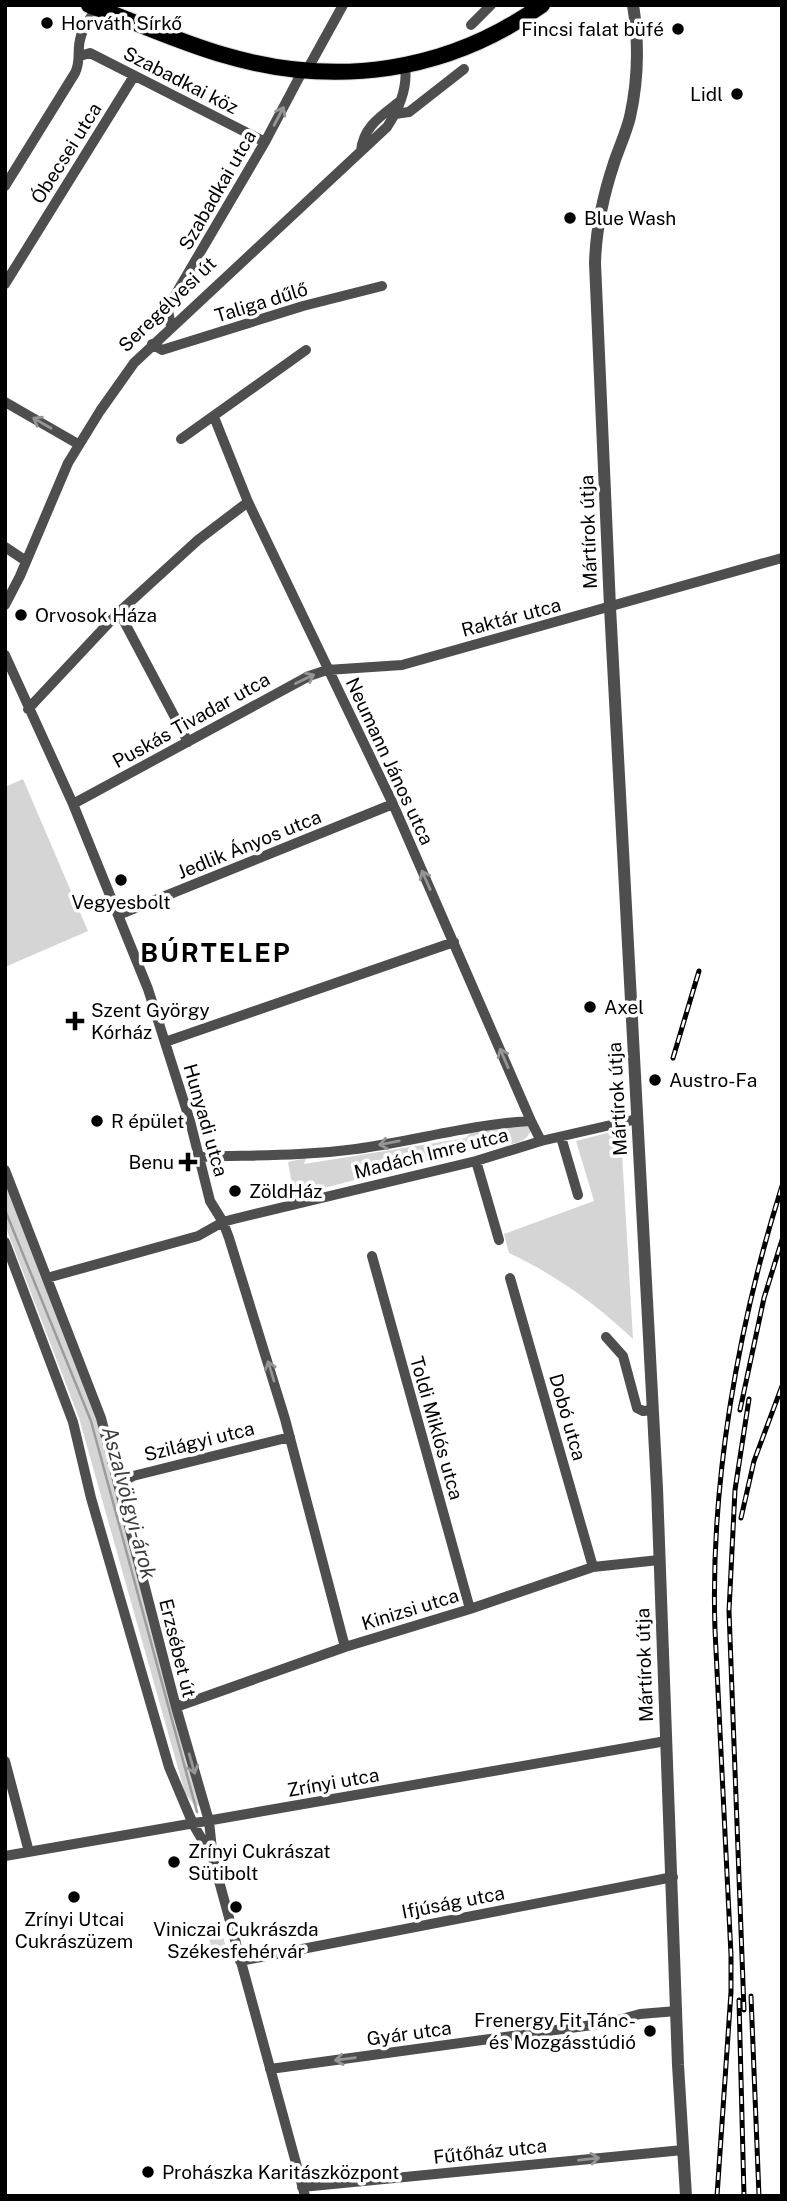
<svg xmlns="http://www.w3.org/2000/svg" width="787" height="2201" viewBox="0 0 787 2201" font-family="'Public Sans',sans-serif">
	<rect width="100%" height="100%" fill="#fff"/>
	<!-- green -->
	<path fill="#d5d5d5" d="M23 779 88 931 5 967V787Z
		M520 1119 531 1128C528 1143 517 1142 504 1146L505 1141 301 1194 295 1200 288 1162 306 1158 304 1164 466 1138 472 1131Z
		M611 1132 621 1137 633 1339C596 1304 556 1275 509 1253L504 1234 594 1201 576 1141Z
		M5 1179 97 1408 203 1805 195 1806 185 1793 79 1418 5 1225Z
		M221 1930 227 1951 213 1955 208 1933Z"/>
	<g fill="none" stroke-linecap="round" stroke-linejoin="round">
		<!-- stream -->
		<path stroke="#9c9c9c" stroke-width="2.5" d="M5 1210 91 1421 197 1812"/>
		<defs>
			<path id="primary" d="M89 5C134 21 178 42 224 55 335 88 447 73 542 5"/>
		</defs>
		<!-- primary casing -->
		<use href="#primary" stroke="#dbdbdb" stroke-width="18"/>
		<!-- minor -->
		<path stroke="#4e4e4e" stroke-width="10" d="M471 25 491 5
			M80 56 90 53 265 142
			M306 72 343 5
			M395 114 409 112 464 69
			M361 151C363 127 381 116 399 102
			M5 186 75 73C81 61 77 52 80 40 82 27 92 16 99 5
			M5 284 134 76
			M171 326 168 311 171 302 265 142 302 72
			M152 344 162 350 303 306 382 286
			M5 402 78 444
			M214 417 248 502 393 804 531 1121
			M181 439 306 350
			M5 547 26 561
			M5 605 20 576 68 463 100 411 134 363 387 127C399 109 408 88 405 66
			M119 612 188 742
			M5 655 73 804 148 989 190 1121 210 1201 223 1222 229 1238 285 1419 345 1647
			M28 709 119 612 198 540 248 502
			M73 804 309 676 327 670 402 665 782 558
			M118 915 393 804
			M165 1042 454 942
			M561 1137 578 1195
			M200 1157C252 1155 304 1156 356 1149 415 1141 472 1124 531 1121L541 1141
			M476 1161 499 1240
			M5 1170 101 1418 176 1707 209 1821 213 1859 305 2196
			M5 1242 73 1422 91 1498 169 1767 193 1824 210 1853
			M372 1256 470 1609
			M47 1278 198 1236 223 1222 234 1219 476 1161 541 1141 637 1119
			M510 1278 593 1567
			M606 1337 623 1356 637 1408 643 1411 653 1410
			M118 1484 133 1476 290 1437
			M176 1707 345 1647 470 1609 593 1567 659 1560
			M5 1761 29 1852
			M5 1856 666 1741
			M240 1961 673 1877
			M270 2069 607 2023 640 2014 677 2011
			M302 2187 683 2150"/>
		<!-- tertiary -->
		<path stroke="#4e4e4e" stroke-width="12" d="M633 5C639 42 638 81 630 117 626 133 619 148 614 163 603 196 596 228 595 263L610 607 657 1488 678 2065 686 2196"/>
		<!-- primary -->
		<use href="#primary" stroke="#000" stroke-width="16"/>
		<defs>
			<path id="rail" d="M673 1058 699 971
				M740 1410 764 1298 782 1240
				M741 1518 754 1461 782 1386
				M751 1996 759 2196
				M739 2000 744 2196
				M744 2010 729 1611 735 1490 749 1399
				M717 2196 731 1992V1955L715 1630C710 1484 738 1325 782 1186"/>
		</defs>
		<!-- rail casing -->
		<use href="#rail" stroke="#000" stroke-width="5"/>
		<!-- rail -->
		<use href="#rail" stroke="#fff" stroke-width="2.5" stroke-dasharray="8" stroke-linecap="butt"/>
	</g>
	<!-- one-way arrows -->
	<defs><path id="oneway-shaft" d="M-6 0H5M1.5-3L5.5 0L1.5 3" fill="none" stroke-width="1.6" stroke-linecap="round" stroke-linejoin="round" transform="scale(1.75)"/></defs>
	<g stroke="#959595">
		<use href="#oneway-shaft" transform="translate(279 116) rotate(-62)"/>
		<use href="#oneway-shaft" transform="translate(42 423) rotate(-150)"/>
		<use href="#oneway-shaft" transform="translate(305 679) rotate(-26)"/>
		<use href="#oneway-shaft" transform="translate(426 880) rotate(-114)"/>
		<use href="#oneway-shaft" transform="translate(504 1058) rotate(-113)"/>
		<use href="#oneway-shaft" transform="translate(389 1143) rotate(169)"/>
		<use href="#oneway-shaft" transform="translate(271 1371) rotate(-107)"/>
		<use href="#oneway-shaft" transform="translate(192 1764) rotate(74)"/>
		<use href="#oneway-shaft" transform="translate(345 2059) rotate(172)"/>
		<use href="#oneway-shaft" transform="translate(589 2159) rotate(-6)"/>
	</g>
	<!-- markers -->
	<g fill="#000" stroke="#fff" stroke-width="2.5">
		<circle cx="47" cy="23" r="7"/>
		<circle cx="678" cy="29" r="7"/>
		<circle cx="737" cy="94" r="7"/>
		<circle cx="570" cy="218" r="7"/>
		<circle cx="21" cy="615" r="7"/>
		<circle cx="121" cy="880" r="7"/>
		<circle cx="590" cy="1007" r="7"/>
		<path d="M71.5 1010.5h7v7h7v7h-7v7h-7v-7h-7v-7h7z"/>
		<circle cx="655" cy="1080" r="7"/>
		<circle cx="97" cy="1121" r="7"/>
		<path d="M184.5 1151.5h7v7h7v7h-7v7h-7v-7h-7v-7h7z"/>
		<circle cx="235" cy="1191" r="7"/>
		<circle cx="174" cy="1862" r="7"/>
		<circle cx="74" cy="1897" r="7"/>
		<circle cx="236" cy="1907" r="7"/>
		<circle cx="650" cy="2031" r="7"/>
		<circle cx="148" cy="2172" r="7"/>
	</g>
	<g text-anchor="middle" stroke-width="7" stroke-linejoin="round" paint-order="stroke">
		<!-- poi labels -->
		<g font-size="19" fill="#000" stroke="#fff" text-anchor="start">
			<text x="61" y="30">Horváth Sírkő</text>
			<text x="664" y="36" text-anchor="end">Fincsi falat büfé</text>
			<text x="723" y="101" text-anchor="end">Lidl</text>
			<text x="584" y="225">Blue Wash</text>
			<text x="35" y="622">Orvosok Háza</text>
			<text x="121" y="909" text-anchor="middle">Vegyesbolt</text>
			<text x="604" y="1014">Axel</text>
			<text x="91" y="1017">Szent György<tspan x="91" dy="22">Kórház</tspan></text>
			<text x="669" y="1087">Austro-Fa</text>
			<text x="111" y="1128">R épület</text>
			<text x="174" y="1169" text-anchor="end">Benu</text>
			<text x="249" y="1198">ZöldHáz</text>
			<text x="188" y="1858">Zrínyi Cukrászat<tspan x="188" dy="22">Sütibolt</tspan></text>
			<text x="74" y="1926" text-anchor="middle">Zrínyi Utcai<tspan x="74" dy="22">Cukrászüzem</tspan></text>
			<text x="236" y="1936" text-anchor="middle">Viniczai Cukrászda<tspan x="236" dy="22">Székesfehérvár</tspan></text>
			<text x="636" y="2027" text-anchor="end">Frenergy Fit Tánc-<tspan x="636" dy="22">és Mozgásstúdió</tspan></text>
			<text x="162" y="2179">Prohászka Karitászközpont</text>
		</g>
		<!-- street labels -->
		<g font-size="19" fill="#000" stroke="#fff">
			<text transform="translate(181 80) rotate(27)" y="7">Szabadkai köz</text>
			<text transform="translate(66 153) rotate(-58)" y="7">Óbecsei utca</text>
			<text transform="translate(217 190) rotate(-60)" y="7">Szabadkai utca</text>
			<text transform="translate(261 302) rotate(-17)" y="7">Taliga dűlő</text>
			<text transform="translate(167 304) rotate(-44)" y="7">Seregélyesi út</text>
			<text transform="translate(588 532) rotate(-92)" y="7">Mártírok útja</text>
			<text transform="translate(511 617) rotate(-15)" y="7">Raktár utca</text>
			<text transform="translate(191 720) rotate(-29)" y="7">Puskás Tivadar utca</text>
			<text transform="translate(390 761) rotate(65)" y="7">Neumann János utca</text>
			<text transform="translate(249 844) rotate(-22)" y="7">Jedlik Ányos utca</text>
			<text transform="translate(617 1099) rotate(-93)" y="7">Mártírok útja</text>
			<text transform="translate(206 1120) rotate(74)" y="7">Hunyadi utca</text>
			<text transform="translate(431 1153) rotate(-14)" y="7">Madách Imre utca</text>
			<text transform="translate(568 1417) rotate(74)" y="7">Dobó utca</text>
			<text transform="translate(437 1428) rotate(74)" y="7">Toldi Miklós utca</text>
			<text transform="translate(199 1441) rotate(-14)" y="7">Szilágyi utca</text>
			<text transform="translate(410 1609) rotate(-17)" y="7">Kinizsi utca</text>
			<text transform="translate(178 1648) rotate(76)" y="7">Erzsébet út</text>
			<text transform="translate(644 1665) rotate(-92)" y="7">Mártírok útja</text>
			<text transform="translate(333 1782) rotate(-10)" y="7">Zrínyi utca</text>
			<text transform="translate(453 1902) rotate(-11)" y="7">Ifjúság utca</text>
			<text transform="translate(409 2033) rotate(-8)" y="7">Gyár utca</text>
			<text transform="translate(490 2151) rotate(-6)" y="7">Fűtőház utca</text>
		</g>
		<!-- water labels -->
		<g font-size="21" font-style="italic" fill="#3d3d3d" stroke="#fff">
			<text transform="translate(129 1503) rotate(75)" y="7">Aszalvölgyi-árok</text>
		</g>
		<!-- district labels -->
		<g font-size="26" font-weight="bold" letter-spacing="2" fill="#000" stroke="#fff">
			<text x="216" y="962">BÚRTELEP</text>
		</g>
	</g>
	<!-- border -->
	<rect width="787" height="2201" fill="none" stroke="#000000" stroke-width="14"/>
</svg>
